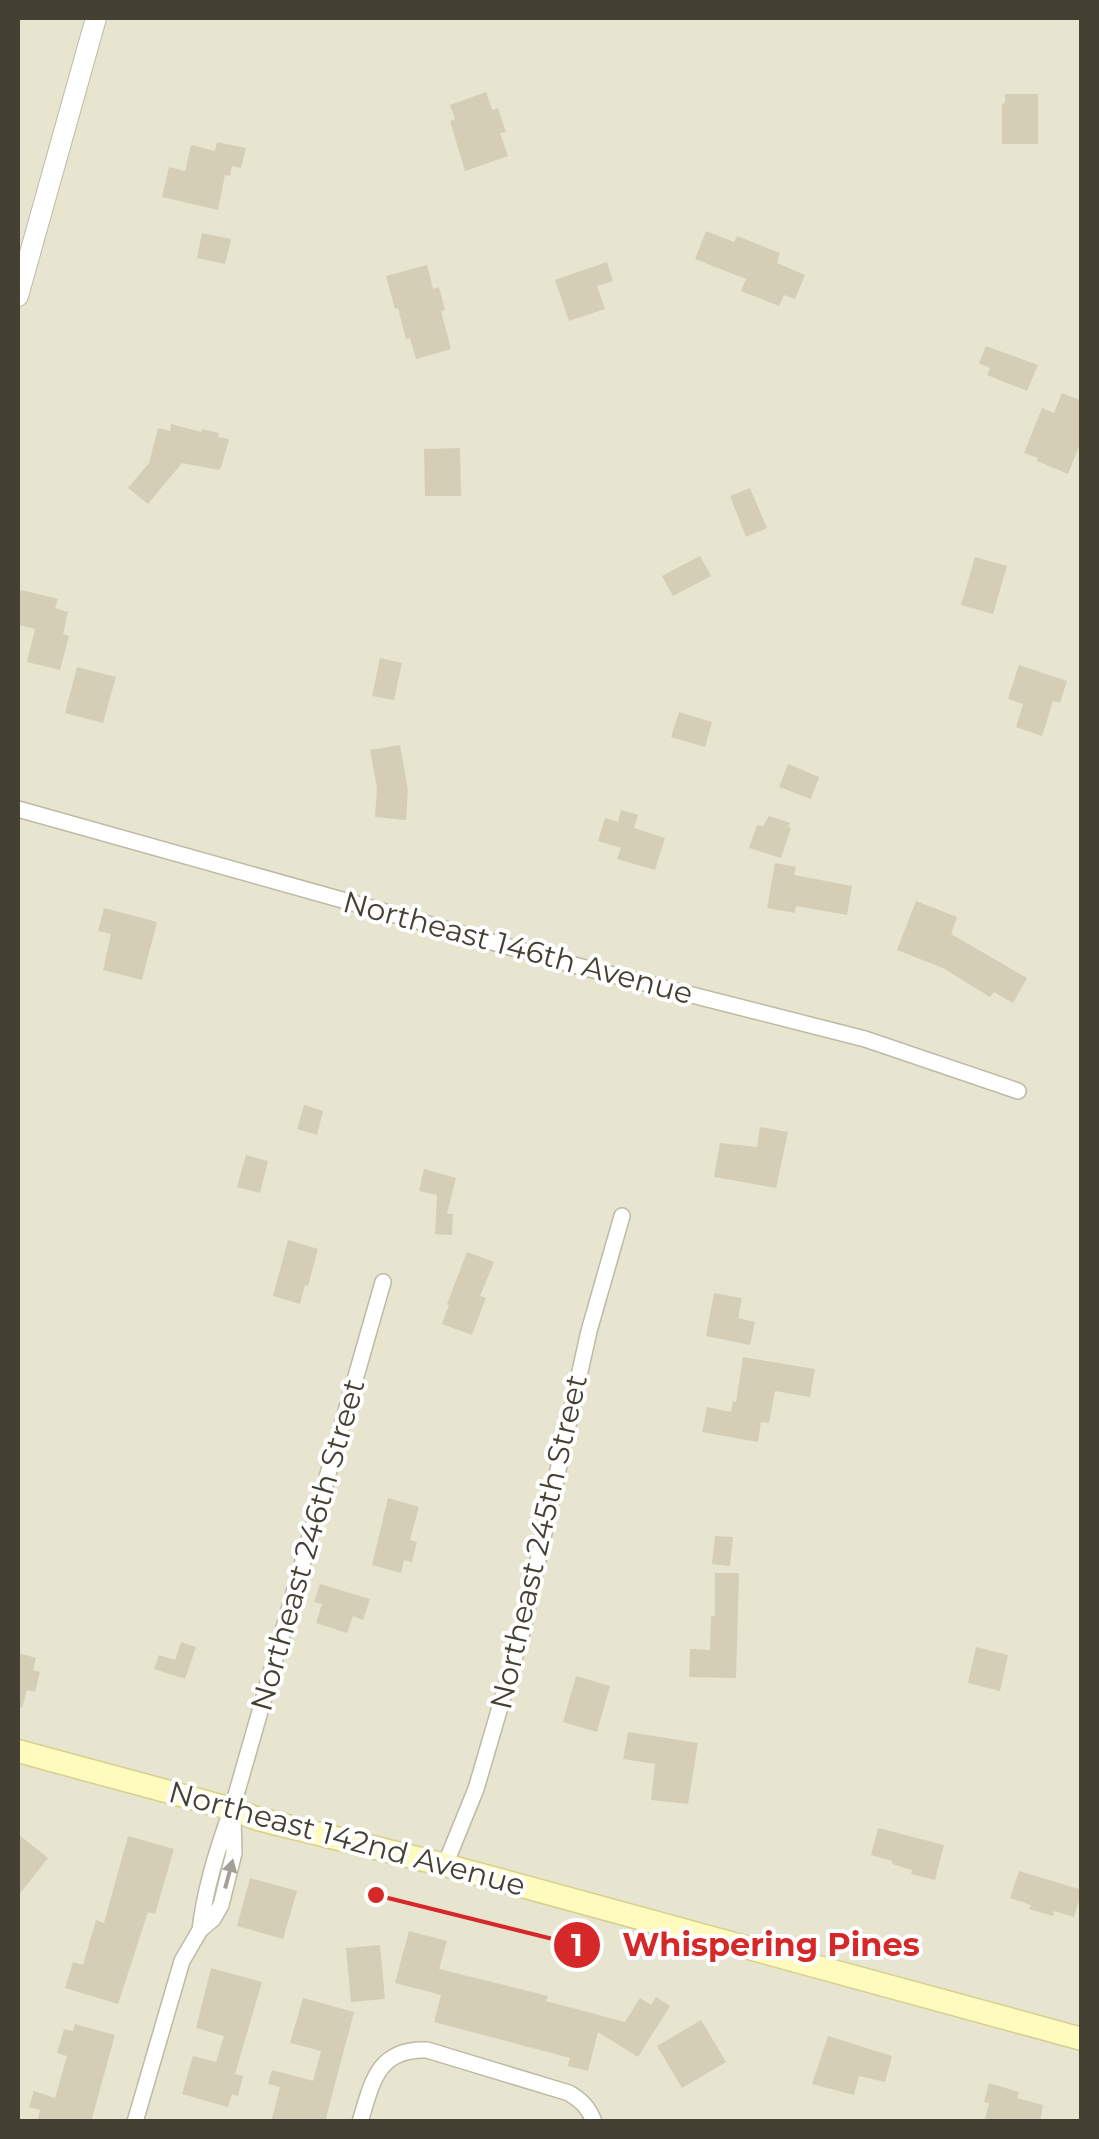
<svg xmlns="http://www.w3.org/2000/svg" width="1099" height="2139" viewBox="0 0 1099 2139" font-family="Montserrat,sans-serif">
	<rect width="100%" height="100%" fill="#f2f0e2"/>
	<!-- residential -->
	<path fill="#e7e4cf" d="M18 18H1081V2121H18Z"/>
	<!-- building -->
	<path fill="#d4ceb7" d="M486 92 492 110 498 108 506 132 500 133 508 156 465 171 450 121 455 119 450 105Z
		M1005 94H1038V144H1002V104L1005 103Z
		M217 142 246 148 241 168 232 166 230 176 225 175 218 210 162 197 169 167 185 171 191 145 215 151Z
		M706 231 734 242 737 236 780 253 777 263 805 275 795 299 784 295 779 306 741 291 746 279 695 259Z
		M202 233 231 239 225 264 197 258Z
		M607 262 613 281 597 286 605 309 569 321 555 280Z
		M427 265 433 289 439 287 445 310 441 311 451 349 416 359 410 338 406 339 398 308 395 309 386 276Z
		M986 346 1038 365 1027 391 987 375 990 368 979 363Z
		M1062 393 1082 401V439L1068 474 1037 461 1038 458 1024 453 1042 408 1054 413Z
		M171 424 201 432 202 429 219 433 218 437 229 439 222 465 219 470 182 463 148 504 128 488 149 463 158 428 170 431Z
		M460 448 461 496H425L424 449Z
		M750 488 767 528 746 537 730 496Z
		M700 556 711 576 673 596 662 576Z
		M975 557 1007 566 993 614 961 605Z
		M21 590 58 599 55 608 68 612 63 634 69 636 60 670 27 662 35 629 18 625V603Z
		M380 658 402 663 394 700 372 696Z
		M1019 665 1067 681 1060 703 1053 701 1042 736 1016 727 1023 704 1008 699Z
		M77 667 116 677 103 723 65 713Z
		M679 712 712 722 705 747 671 737Z
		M400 745 408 790 406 820 375 817 377 788 370 750Z
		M788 764 819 777 811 799 779 787Z
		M621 810 638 815 634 828 665 838 655 870 617 859 621 848 598 841 605 818 618 822Z
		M769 816 790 823 788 827 791 828 781 858 749 848 757 825 763 826Z
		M775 863 796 867 794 875 852 886 847 915 796 906 795 913 767 908Z
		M916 901 957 917 951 934 1027 978 1013 1003 994 992 990 997 943 968 897 950Z
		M104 908 157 922 142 980 103 970 111 934 98 931Z
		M304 1105 323 1111 317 1135 297 1129Z
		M760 1127 788 1132 776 1188 714 1177 720 1143 757 1147Z
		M246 1155 268 1161 260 1193 237 1187Z
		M424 1169 456 1178 447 1214H453L452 1235 435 1234 437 1195 419 1191Z
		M288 1240 318 1249 308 1286 305 1285 300 1304 273 1296Z
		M467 1252 494 1262 480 1296 486 1298 472 1335 442 1324 449 1305 447 1304Z
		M714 1293 742 1298 738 1318 755 1322 750 1345 706 1336Z
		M743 1357 815 1369 810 1397 775 1391 769 1423 761 1422 758 1442 702 1432 707 1407 731 1412 733 1401 736 1402Z
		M388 1498 419 1507 410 1540 417 1542 412 1562 404 1560 401 1573 372 1565Z
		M715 1536 733 1537 730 1566 712 1564Z
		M715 1573H739L736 1678 689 1677 690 1649 710 1650 711 1616H715Z
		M320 1584 370 1599 363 1620 353 1616 347 1633 316 1623 322 1604 314 1602Z
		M181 1642 196 1647 185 1679 154 1669 159 1655 175 1660Z
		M976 1647 1008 1655 1000 1691 968 1683Z
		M18 1653 36 1658 33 1670 40 1672 35 1692 27 1690 22 1708 18 1707Z
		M576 1676 610 1686 597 1732 563 1722Z
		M628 1732 698 1743 688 1804 651 1800 655 1764 623 1759Z
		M878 1828 944 1845 935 1880 911 1874 912 1870 892 1864V1861L871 1855Z
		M18 1834 48 1858 18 1896Z
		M128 1836 174 1849 155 1914 148 1912 118 2004 65 1988 73 1962 83 1965 96 1920 104 1923Z
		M1019 1871 1082 1890 1074 1917 1054 1911 1053 1916 1029 1909 1031 1905 1010 1898Z
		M250 1878 297 1891 283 1939 237 1926Z
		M409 1931 447 1941 439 1969 548 1996 546 2001 625 2022 640 1998 651 2005 656 1997 670 2006 638 2057 598 2032 588 2071 568 2066 570 2058 434 2022 441 1995 395 1983Z
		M380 1945 385 1999 351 2002 346 1948Z
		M211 1968 262 1982 235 2074 243 2076 238 2096 232 2094 228 2107 182 2094 193 2056 216 2062 224 2036 196 2028Z
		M303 1998 354 2012 337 2076 325 2122H271L280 2087 268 2084 272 2070 313 2081 321 2051 290 2043Z
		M701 2020 726 2062 682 2088 657 2046Z
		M75 2024 115 2035 91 2122H37L40 2110 29 2107 34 2091 55 2098 67 2056 57 2053 64 2029 73 2031Z
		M828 2036 892 2056 885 2082 859 2076 854 2095 812 2084Z
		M989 2083 1019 2092 1017 2098 1043 2105 1040 2122H997L985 2118 989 2103 984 2102Z"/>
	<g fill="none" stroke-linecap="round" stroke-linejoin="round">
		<defs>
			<path id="minor" d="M18 809 574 965 865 1039 1018 1091
				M445 1865 476 1789 522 1632 589 1331 622 1216
				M200 1930C205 1888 217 1849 232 1809L383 1282
				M135 2122 182 1961 200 1930 213 1919 221 1905 234 1853 233 1818
				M360 2122C372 2083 377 2048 427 2050L569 2093C582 2101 589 2108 594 2122"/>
			<path id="tertiary" d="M18 296 96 18"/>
			<path id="secondary" d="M18 1751 232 1809 258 1819 445 1865 1082 2039"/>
		</defs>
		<!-- minor casing -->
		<use href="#minor" stroke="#bebaa4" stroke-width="18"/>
		<!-- tertiary casing -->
		<use href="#tertiary" stroke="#bebaa4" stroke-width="22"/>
		<!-- secondary casing -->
		<use href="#secondary" stroke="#d6d08e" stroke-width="25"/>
		<!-- minor -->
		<use href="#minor" stroke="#fff" stroke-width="15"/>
		<!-- tertiary -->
		<use href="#tertiary" stroke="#fff" stroke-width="20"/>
		<!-- secondary -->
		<use href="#secondary" stroke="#fffbbf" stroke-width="22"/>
	</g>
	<!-- one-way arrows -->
	<defs><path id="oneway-solid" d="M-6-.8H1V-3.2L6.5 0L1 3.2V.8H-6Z" transform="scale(2.5)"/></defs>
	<use fill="#a2a098" href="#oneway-solid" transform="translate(229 1874) rotate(-75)"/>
	<g text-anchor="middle" stroke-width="8" stroke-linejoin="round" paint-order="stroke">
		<!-- street labels -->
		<g font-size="30" fill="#444032" stroke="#fff">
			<text transform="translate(518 948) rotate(15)" y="10">Northeast 146th Avenue</text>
			<text transform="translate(539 1542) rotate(-77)" y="10">Northeast 245th Street</text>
			<text transform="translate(308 1545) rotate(-74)" y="10">Northeast 246th Street</text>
			<text transform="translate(347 1839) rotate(15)" y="10">Northeast 142nd Avenue</text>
		</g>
	</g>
	<!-- callouts -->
	<path fill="none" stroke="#d62828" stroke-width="4" d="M376 1895L577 1945"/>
	<g fill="#d62828" stroke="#fff" stroke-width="4">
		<circle cx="376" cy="1895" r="10"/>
		<circle cx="577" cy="1945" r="25"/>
	</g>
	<g font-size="30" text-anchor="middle" font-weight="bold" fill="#fff">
		<text x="577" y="1956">1</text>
	</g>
	<g font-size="32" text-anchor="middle" font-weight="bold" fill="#d62828" stroke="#fff" stroke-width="8" stroke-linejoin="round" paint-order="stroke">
		<text x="771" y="1956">Whispering Pines</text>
	</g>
	<!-- border -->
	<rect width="1099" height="2139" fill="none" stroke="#444032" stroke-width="40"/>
</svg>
